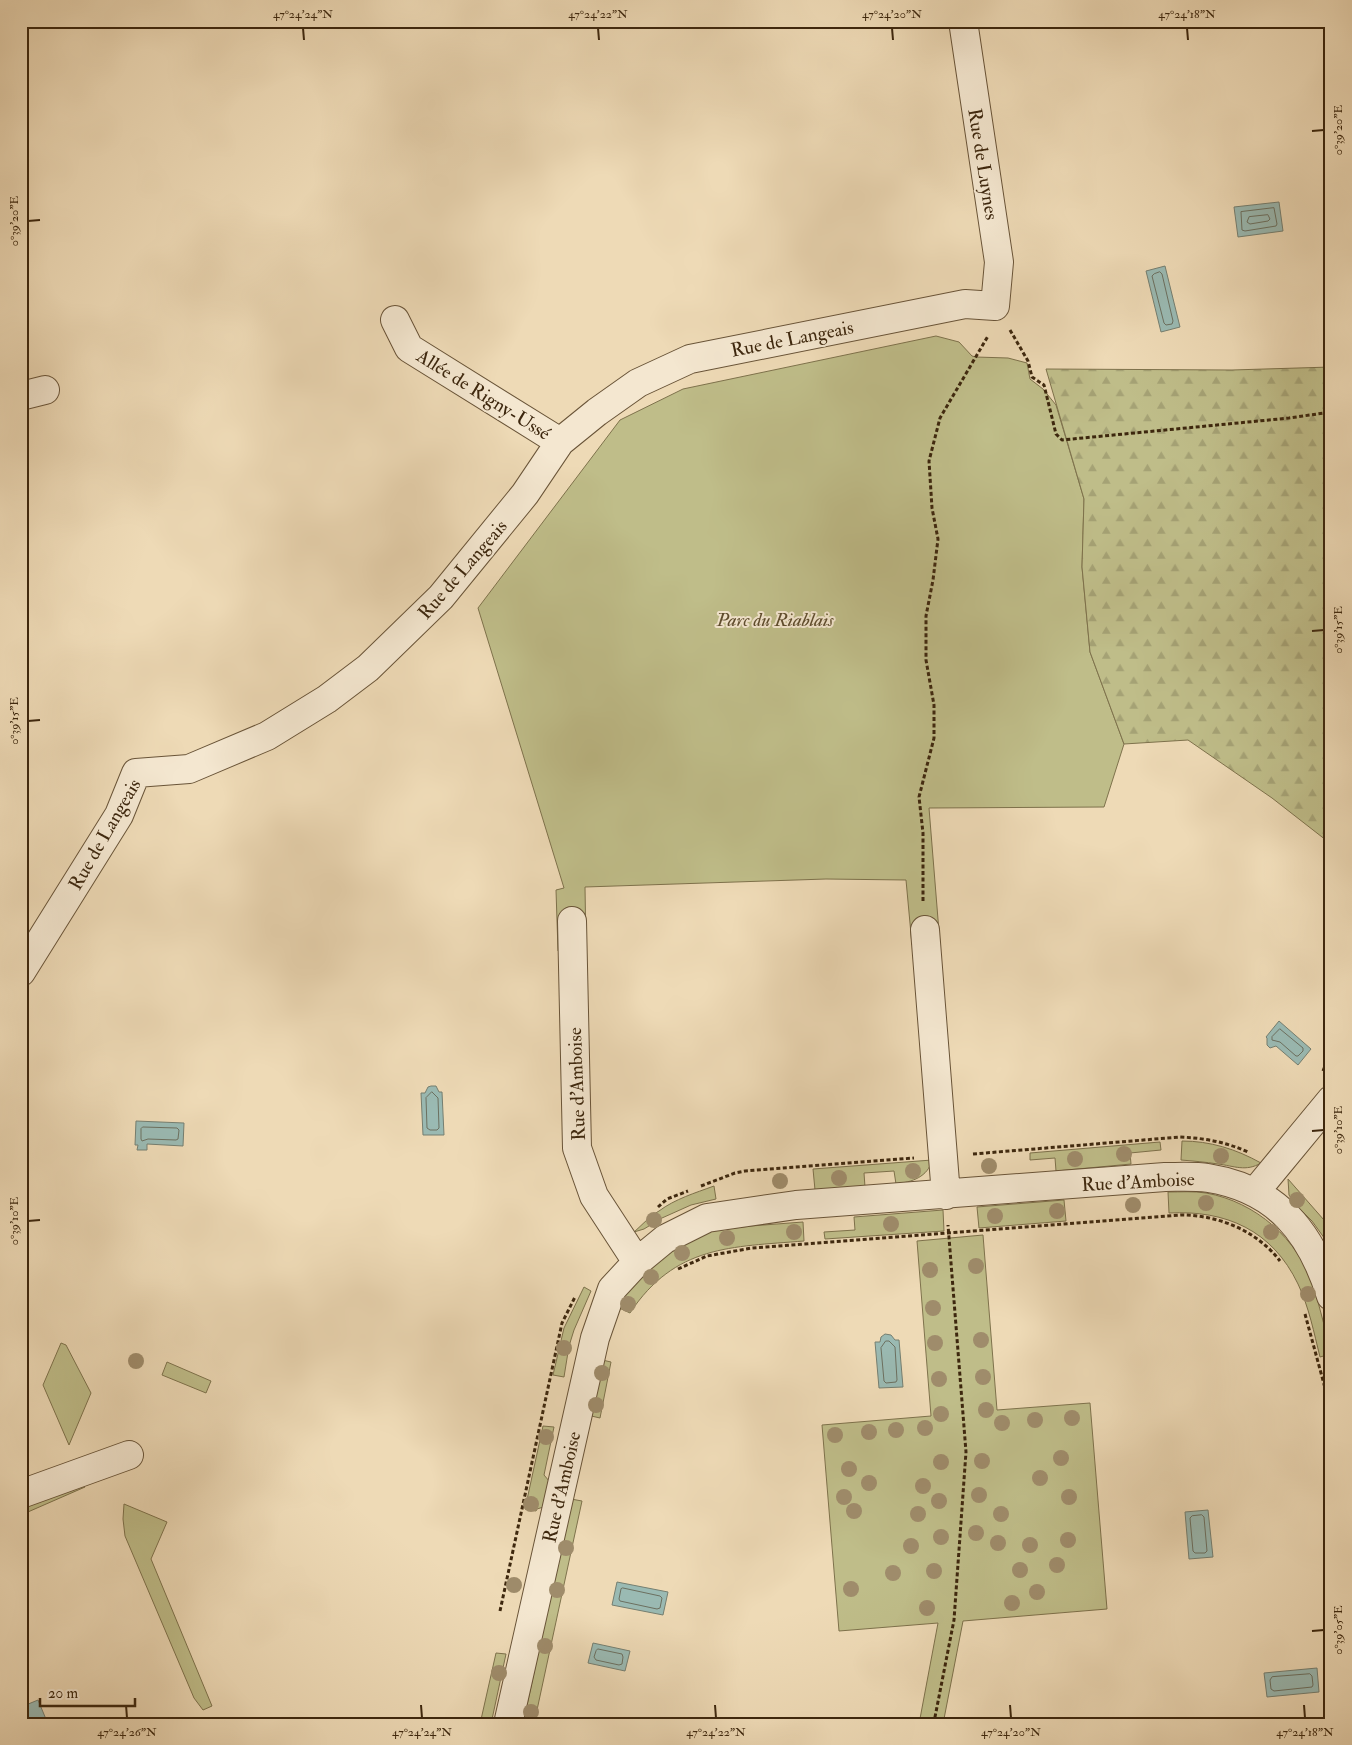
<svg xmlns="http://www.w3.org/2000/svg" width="1352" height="1745" viewBox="0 0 1352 1745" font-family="'IM FELL Double Pica',serif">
	<defs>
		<pattern id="forest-firs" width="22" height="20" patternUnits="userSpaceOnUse" patternTransform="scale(1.25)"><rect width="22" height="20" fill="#bfbd89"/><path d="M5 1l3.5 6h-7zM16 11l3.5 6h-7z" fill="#a5a275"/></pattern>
	</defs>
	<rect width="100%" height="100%" fill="#eedab6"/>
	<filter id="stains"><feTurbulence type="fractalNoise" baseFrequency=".004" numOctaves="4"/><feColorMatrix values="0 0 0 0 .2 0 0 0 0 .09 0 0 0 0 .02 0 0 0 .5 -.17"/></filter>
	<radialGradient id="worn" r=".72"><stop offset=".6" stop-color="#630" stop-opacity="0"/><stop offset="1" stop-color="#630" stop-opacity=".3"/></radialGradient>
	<!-- green -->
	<path fill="#bfbd89" stroke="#7e724c" d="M936 336 959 342 972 356 976 357 1008 358 1027 363 1030 379 1043 389 1056 405 1084 499 1082 567 1090 652 1124 744 1104 807 929 808 940 944 912 945 906 880 826 879 585 887 586 951H558L556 890 564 888 478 608 620 420 683 389Z
		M1182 1141C1210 1141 1236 1149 1261 1163 1246 1172 1234 1166 1218 1164 1205 1162 1193 1161 1181 1160Z
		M1160 1142 1161 1150 1130 1153 1131 1164 1056 1171 1055 1158 1030 1160V1153Z
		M932 1160C928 1177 912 1182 896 1184L894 1171 864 1173 865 1187 815 1190 813 1169Z
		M1288 1179 1331 1228V1245L1330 1246 1312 1221 1294 1203 1289 1195Z
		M714 1186 716 1199 691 1205 662 1218 644 1229 634 1232C642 1225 650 1216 659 1211 675 1199 695 1193 714 1186Z
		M1168 1192C1181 1192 1193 1191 1206 1193 1256 1202 1298 1239 1314 1287 1317 1297 1319 1307 1322 1317 1325 1329 1329 1342 1331 1354L1320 1357C1314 1333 1309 1307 1298 1284 1272 1230 1226 1210 1169 1213Z
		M1064 1200 1066 1221 979 1228 977 1207Z
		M943 1210 944 1231 825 1239 824 1232 855 1230 854 1217Z
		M803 1222 804 1241C731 1247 675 1245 630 1313L617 1307 642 1273 676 1247 710 1231 751 1226Z
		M983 1235 997 1410 1090 1403 1107 1609 963 1621 943 1724H919L938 1623 839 1631 822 1425 931 1416 917 1241Z
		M584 1287 591 1291 574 1330 569 1346 564 1377 553 1375 564 1328Z
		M61 1343 66 1345 91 1393 69 1445 43 1385Z
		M598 1359 611 1362 600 1418 587 1415Z
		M167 1362 211 1381 206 1393 162 1375Z
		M543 1426 554 1427 544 1475 555 1488 550 1505 537 1509 536 1511 525 1509Z
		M77 1484 85 1487 21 1515V1499Z
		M571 1499 582 1501 534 1724H523Z
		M124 1504 167 1522 151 1559 212 1706 203 1710 194 1698 125 1536 123 1519Z
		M496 1653 506 1654 491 1724H480Z"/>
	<!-- forest -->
	<path fill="url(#forest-firs)" stroke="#7e724c" d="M1331 367V844L1272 798 1188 740 1124 744 1090 652 1082 567 1084 499 1046 369 1232 370Z"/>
	<!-- water -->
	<path fill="#9abab3" stroke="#757f71" d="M1279 202 1283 231 1238 237 1234 207Z
		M1165 266 1180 327 1161 332 1146 271Z
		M1279 1021 1311 1049 1298 1065 1276 1046 1270 1048 1267 1045V1038L1266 1037Z
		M431 1086H436L439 1092H442L444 1135H423L421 1093H425L428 1087Z
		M136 1121 184 1123 183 1146 147 1144V1150H137L138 1145H135Z
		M885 1334 891 1335 895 1340H899L903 1387 879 1388 875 1342H880L881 1337Z
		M1208 1510 1213 1557 1189 1559 1185 1512Z
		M617 1582 668 1592 663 1615 612 1605Z
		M593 1643 630 1651 625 1671 588 1663Z
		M1317 1668 1319 1692 1267 1697 1264 1673Z
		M38 1700 48 1724H23L21 1707Z"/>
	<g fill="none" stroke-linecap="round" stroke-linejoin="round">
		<!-- shore -->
		<path stroke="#6c7060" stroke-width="1" d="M1274 208 1277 224 1276 226 1245 231 1242 230 1241 212Z
			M1268 215 1270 219 1268 221 1250 224 1247 222 1249 217Z
			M1160 272 1162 274 1173 321 1172 324 1166 325 1164 323 1152 276 1154 274Z
			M1280 1029 1303 1048V1051L1298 1056H1296L1280 1042 1272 1040V1037Z
			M432 1092 438 1098 439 1128 437 1130H430L427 1128 426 1098Z
			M143 1127 177 1128 179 1130 178 1139 176 1140 148 1139 142 1141 141 1139V1129Z
			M886 1341H889L895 1347 897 1380 896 1382 886 1383 884 1381 881 1348Z
			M1202 1515 1204 1517 1207 1551 1205 1553H1195L1193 1551 1190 1518 1192 1516Z
			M623 1588 660 1596 662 1598 660 1608 657 1609 620 1601 619 1599 621 1589Z
			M598 1649 622 1654 623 1657 622 1664 619 1665 596 1660 594 1657 596 1651Z
			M1310 1674 1312 1676 1313 1685 1312 1687 1274 1691 1271 1689 1270 1680 1272 1677Z"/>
		<defs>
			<path id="minor" d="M395 320 409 348 560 442
				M21 396 45 390
				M572 921 577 1148 594 1196 637 1262
				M925 930 946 1195
				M21 972 119 815 136 773 189 769 267 736 327 699 368 668 441 597 525 494 560 442 597 412 638 383 690 359 965 304 995 306 999 262 963 21
				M1255 1192 1331 1100
				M21 1494 129 1455
				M508 1724 595 1338 612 1289 637 1262 665 1239 707 1218 796 1205 1165 1177C1179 1177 1194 1176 1208 1178 1277 1189 1311 1232 1331 1296"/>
		</defs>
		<!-- minor casing -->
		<use href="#minor" stroke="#695438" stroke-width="30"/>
		<!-- path -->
		<path stroke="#3d270e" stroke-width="3" stroke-dasharray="4 2.5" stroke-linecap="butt" d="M1010 330 1028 361 1032 377 1044 385 1056 434 1062 440 1289 418 1331 412
			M923 901V833L919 797 934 738V705L926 660V616L933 580 938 539 932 508 929 461 940 418 988 336
			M1323 1071 1327 1061 1331 1057
			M973 1154 1180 1137C1204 1138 1226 1142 1248 1152
			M701 1186 735 1173 745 1171 914 1158
			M658 1207 667 1199 688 1191
			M678 1269 707 1256 752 1248 1181 1215C1219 1215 1257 1231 1280 1261
			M1305 1314 1331 1410
			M500 1611 562 1323 575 1297
			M935 1724V1717L954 1620 966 1452 948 1225"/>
		<!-- minor -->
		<use href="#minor" stroke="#f4e7d0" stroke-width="28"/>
	</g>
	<!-- trees -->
	<g fill="#9f8c6b">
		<circle cx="1124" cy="1154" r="8"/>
		<circle cx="1221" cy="1156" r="8"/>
		<circle cx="1075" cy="1159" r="8"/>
		<circle cx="989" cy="1166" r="8"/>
		<circle cx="913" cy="1171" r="8"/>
		<circle cx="839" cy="1178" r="8"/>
		<circle cx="780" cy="1181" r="8"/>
		<circle cx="1297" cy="1200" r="8"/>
		<circle cx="1206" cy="1203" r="8"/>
		<circle cx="1133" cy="1205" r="8"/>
		<circle cx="1057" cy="1211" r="8"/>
		<circle cx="995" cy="1216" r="8"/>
		<circle cx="654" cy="1220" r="8"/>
		<circle cx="891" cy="1224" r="8"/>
		<circle cx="794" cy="1232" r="8"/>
		<circle cx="1271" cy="1232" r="8"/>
		<circle cx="727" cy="1238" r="8"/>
		<circle cx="682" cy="1253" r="8"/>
		<circle cx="976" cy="1266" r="8"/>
		<circle cx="930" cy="1270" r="8"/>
		<circle cx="651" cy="1277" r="8"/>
		<circle cx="1308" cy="1294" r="8"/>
		<circle cx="628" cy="1304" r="8"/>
		<circle cx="933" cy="1308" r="8"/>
		<circle cx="981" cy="1340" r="8"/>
		<circle cx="935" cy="1343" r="8"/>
		<circle cx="564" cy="1348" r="8"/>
		<circle cx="136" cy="1361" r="8"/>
		<circle cx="602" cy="1373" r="8"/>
		<circle cx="983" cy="1377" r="8"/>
		<circle cx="939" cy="1379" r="8"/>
		<circle cx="596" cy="1405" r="8"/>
		<circle cx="986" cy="1410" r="8"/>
		<circle cx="941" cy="1414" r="8"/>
		<circle cx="1072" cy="1418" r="8"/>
		<circle cx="1035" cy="1420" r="8"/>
		<circle cx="1002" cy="1423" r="8"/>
		<circle cx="925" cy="1428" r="8"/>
		<circle cx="896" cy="1430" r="8"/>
		<circle cx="869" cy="1432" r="8"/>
		<circle cx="835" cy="1435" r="8"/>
		<circle cx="546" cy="1437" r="8"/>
		<circle cx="1061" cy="1458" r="8"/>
		<circle cx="982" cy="1461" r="8"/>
		<circle cx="941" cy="1462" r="8"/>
		<circle cx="849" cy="1469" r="8"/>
		<circle cx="1040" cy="1478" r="8"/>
		<circle cx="869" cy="1483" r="8"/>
		<circle cx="923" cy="1486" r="8"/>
		<circle cx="979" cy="1495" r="8"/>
		<circle cx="844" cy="1497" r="8"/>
		<circle cx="1069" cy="1497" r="8"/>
		<circle cx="939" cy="1501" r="8"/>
		<circle cx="531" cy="1504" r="8"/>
		<circle cx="854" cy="1511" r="8"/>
		<circle cx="918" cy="1514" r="8"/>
		<circle cx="1001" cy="1514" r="8"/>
		<circle cx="976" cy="1533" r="8"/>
		<circle cx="941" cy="1537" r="8"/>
		<circle cx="1068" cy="1540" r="8"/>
		<circle cx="998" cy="1543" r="8"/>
		<circle cx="1030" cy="1545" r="8"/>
		<circle cx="911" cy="1546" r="8"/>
		<circle cx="566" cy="1548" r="8"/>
		<circle cx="1057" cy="1565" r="8"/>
		<circle cx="1020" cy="1570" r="8"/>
		<circle cx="934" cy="1571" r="8"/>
		<circle cx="893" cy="1573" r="8"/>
		<circle cx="514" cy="1585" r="8"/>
		<circle cx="851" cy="1589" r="8"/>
		<circle cx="557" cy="1590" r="8"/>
		<circle cx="1037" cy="1592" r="8"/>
		<circle cx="1012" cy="1603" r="8"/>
		<circle cx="927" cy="1608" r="8"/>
		<circle cx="545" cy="1646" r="8"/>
		<circle cx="499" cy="1673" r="8"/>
		<circle cx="531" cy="1712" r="8"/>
	</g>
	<!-- ticks -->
	<path fill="none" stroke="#3d270e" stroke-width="2" d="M303 28 304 40M598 28 599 40M892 28 893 40M1187 28 1188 40M1312 131 1324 130M28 221 40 220M1312 631 1324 630M28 721 40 720M1312 1131 1324 1130M28 1221 40 1220M1312 1631 1324 1630M126 1705 127 1718M421 1705 422 1718M715 1705 716 1718M1010 1705 1011 1718M1304 1705 1305 1718"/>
	<g text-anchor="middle" stroke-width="4" stroke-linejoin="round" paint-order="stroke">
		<!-- street labels -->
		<g font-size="19" fill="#3d270e" stroke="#f4e7d0">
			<text transform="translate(984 164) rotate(81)" y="7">Rue de Luynes</text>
			<text transform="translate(792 338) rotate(-11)" y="7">Rue de Langeais</text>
			<text transform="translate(484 394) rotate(32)" y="7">Allée de Rigny-Ussé</text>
			<text transform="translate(462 569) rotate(-49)" y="7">Rue de Langeais</text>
			<text transform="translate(104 834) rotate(-60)" y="7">Rue de Langeais</text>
			<text transform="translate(576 1084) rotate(-92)" y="7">Rue d'Amboise</text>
			<text transform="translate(1138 1181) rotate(-3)" y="7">Rue d'Amboise</text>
			<text transform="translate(561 1487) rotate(-77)" y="7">Rue d'Amboise</text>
		</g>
		<!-- park labels -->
		<g font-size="19" font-style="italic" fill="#5e4c2d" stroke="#f4e7d0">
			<text x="775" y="626">Parc du Riablais</text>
		</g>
	</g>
	<!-- margin -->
	<rect width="1352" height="1745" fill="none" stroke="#eedab6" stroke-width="55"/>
	<!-- scale -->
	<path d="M40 1698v8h95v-8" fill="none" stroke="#3d270e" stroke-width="2.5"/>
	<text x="48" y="1698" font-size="15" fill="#3d270e" stroke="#f4e7d0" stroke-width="4" paint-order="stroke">20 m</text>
	<rect x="28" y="28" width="1296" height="1690" fill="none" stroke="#3d270e" stroke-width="2"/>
	<g font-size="12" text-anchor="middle" fill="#3d270e">
		<text x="303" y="18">47°24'24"N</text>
		<text x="598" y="18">47°24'22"N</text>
		<text x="892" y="18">47°24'20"N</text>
		<text x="1187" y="18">47°24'18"N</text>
		<text transform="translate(1338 130) rotate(-90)" y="4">0°39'20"E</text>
		<text transform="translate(14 221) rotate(-90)" y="4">0°39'20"E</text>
		<text transform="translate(1338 630) rotate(-90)" y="4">0°39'15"E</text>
		<text transform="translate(14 721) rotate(-90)" y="4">0°39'15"E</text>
		<text transform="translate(1338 1130) rotate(-90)" y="4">0°39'10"E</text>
		<text transform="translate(14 1221) rotate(-90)" y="4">0°39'10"E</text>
		<text transform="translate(1338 1630) rotate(-90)" y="4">0°39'05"E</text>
		<text x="127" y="1736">47°24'26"N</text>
		<text x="422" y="1736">47°24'24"N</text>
		<text x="716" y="1736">47°24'22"N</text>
		<text x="1011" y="1736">47°24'20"N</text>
		<text x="1305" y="1736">47°24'18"N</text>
	</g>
	<rect width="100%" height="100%" filter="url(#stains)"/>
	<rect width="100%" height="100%" fill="url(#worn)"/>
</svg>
